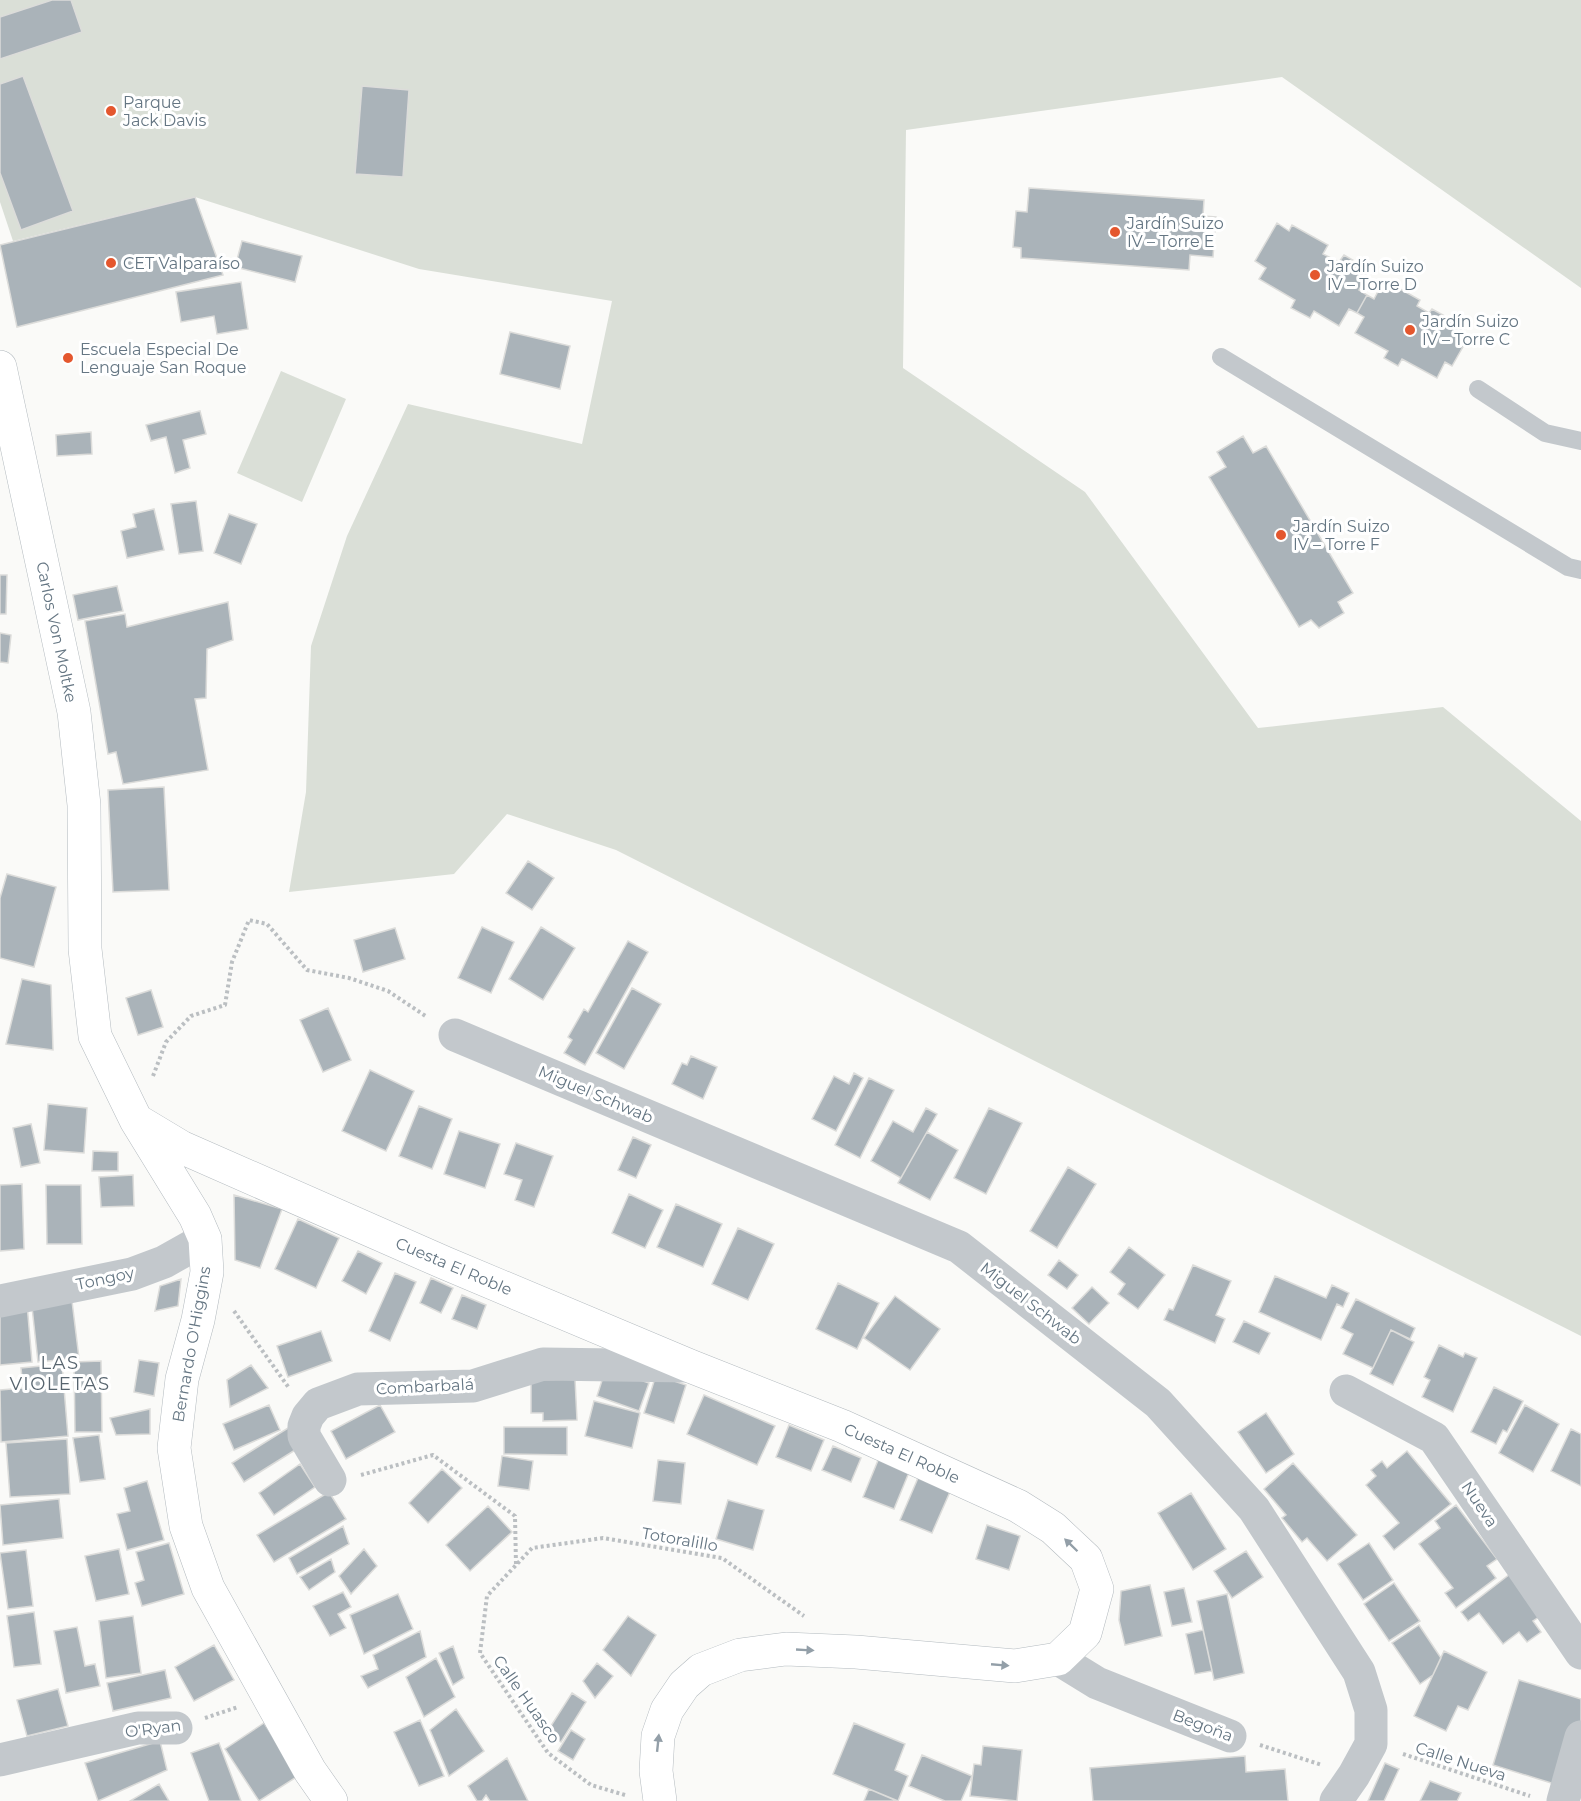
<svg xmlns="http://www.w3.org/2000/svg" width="1581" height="1801" viewBox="0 0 1581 1801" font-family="Montserrat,sans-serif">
	<rect width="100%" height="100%" fill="#fafaf8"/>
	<!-- green -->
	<path fill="#dadfd7" d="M0 0H1581V288L1282 77 906 130 903 368 1085 492 1258 728 1443 707 1581 821V1336L616 850 507 814 454 874 289 892 306 792 311 646 347 536 408 404 582 444 612 301 419 269 195 197 13 241 0 202Z
		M281 371 346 399 302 502 237 473Z"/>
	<!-- building -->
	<path fill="#aab3b9" stroke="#dcdcda" stroke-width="1.5" d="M52 0H71L82 32 0 59V17Z
		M23 76 73 211 21 230 0 173V84Z
		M362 86 409 90 403 177 355 174Z
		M1029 188 1204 200 1203 216 1216 217 1213 257 1190 255 1189 270 1021 258V248L1013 247 1016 211 1027 212Z
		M195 197 223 275 17 327 0 245Z
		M1277 223 1289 231 1292 225 1328 245 1323 254 1339 262 1344 255 1370 270 1359 290 1367 295 1357 313 1349 309 1339 326 1314 311 1310 318 1291 308 1295 300 1259 279 1266 268 1255 261Z
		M242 241 302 256 295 282 235 267Z
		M1384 280 1420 300 1417 306 1429 313 1432 309 1465 327 1458 341 1464 345 1452 366 1445 362 1437 378 1402 359 1398 366 1384 358 1388 351 1355 333 1364 317 1357 313 1367 295 1374 299Z
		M241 282 248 329 217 334 214 316 181 322 176 292Z
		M510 332 570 346 560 389 500 374Z
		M200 411 206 434 183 440 190 468 175 473 166 437 151 441 146 425Z
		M91 432 92 454 57 456 56 435Z
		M1243 436 1253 453 1266 446 1353 593 1338 602 1344 613 1319 628 1311 620 1299 627 1209 477 1226 467 1217 452Z
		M196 501 203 551 179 554 171 504Z
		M154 509 164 550 127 558 121 531 136 527 133 514Z
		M229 514 257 524 241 564 214 553Z
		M0 575H7L6 614H0Z
		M117 586 123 611 78 620 73 595Z
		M228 602 233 640 207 649 206 698 195 699 208 770 123 784 116 752 108 754 85 621 125 614 127 627Z
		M0 633 11 635 8 663 0 662Z
		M164 787 169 890 113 892 108 790Z
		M528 861 554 878 532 910 506 893Z
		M7 874 56 887 34 967 0 958V898Z
		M482 927 514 942 491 993 458 978Z
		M541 927 575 948 543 1000 509 979Z
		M395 928 405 959 363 972 354 940Z
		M628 941 648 952 585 1065 564 1053 572 1040 568 1037 584 1009 588 1012Z
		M22 979 51 985 53 1050 6 1044Z
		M632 988 661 1004 624 1069 596 1053Z
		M151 990 163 1027 138 1035 126 998Z
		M328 1008 351 1060 323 1072 300 1020Z
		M691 1056 717 1067 703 1099 672 1084 682 1063 687 1065Z
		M370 1070 414 1091 386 1151 342 1131Z
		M854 1073 863 1078 836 1131 812 1119 834 1076 849 1084Z
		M869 1078 894 1090 860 1158 835 1145Z
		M48 1104 87 1108 84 1153 44 1150Z
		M419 1106 452 1119 432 1169 399 1156Z
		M926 1108 937 1114 901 1178 871 1161 893 1121 913 1132Z
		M989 1108 1022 1123 986 1194 954 1178Z
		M31 1124 40 1163 21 1167 13 1128Z
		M459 1131 500 1144 485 1188 444 1174Z
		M927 1132 958 1150 930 1200 898 1183Z
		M633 1137 651 1145 636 1178 618 1170Z
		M516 1143 553 1156 534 1207 515 1200 522 1180 504 1174Z
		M93 1151 118 1152V1171H92Z
		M1068 1167 1096 1184 1057 1248 1030 1231Z
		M133 1175 134 1206 101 1207 99 1177Z
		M22 1184 24 1249 0 1251V1185Z
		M46 1185H81L82 1244H47Z
		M629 1194 663 1210 645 1248 612 1233Z
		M234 1195 282 1209 260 1268 235 1260Z
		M676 1204 722 1224 703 1267 657 1247Z
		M298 1219 339 1238 316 1288 275 1269Z
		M738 1228 774 1244 748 1300 712 1284Z
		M1129 1247 1165 1275 1138 1309 1118 1294 1125 1284 1110 1272Z
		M358 1251 382 1263 366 1294 342 1281Z
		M1059 1260 1078 1275 1067 1289 1048 1275Z
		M1193 1265 1231 1281 1216 1315 1225 1319 1215 1343 1164 1320 1169 1309 1173 1310Z
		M395 1273 416 1282 390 1341 369 1331Z
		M1275 1276 1326 1298 1332 1285 1349 1293 1343 1307 1337 1304 1321 1340 1259 1312Z
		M431 1278 453 1288 441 1313 420 1303Z
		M181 1279 178 1306 155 1311 160 1286Z
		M838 1283 879 1303 857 1349 816 1329Z
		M1092 1287 1109 1303 1089 1324 1072 1308Z
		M71 1293 79 1358 38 1362 31 1298Z
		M462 1295 486 1305 477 1329 452 1319Z
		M895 1296 940 1329 910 1370 864 1338Z
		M1356 1299 1415 1328 1410 1339 1391 1330 1373 1368 1343 1354 1353 1334 1341 1328Z
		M27 1304 32 1362 0 1365V1307Z
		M1244 1321 1270 1333 1259 1354 1233 1342Z
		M1391 1330 1414 1342 1393 1385 1370 1374Z
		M321 1331 332 1361 288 1377 277 1346Z
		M1439 1345 1463 1357 1465 1353 1477 1358 1453 1412 1422 1397 1430 1380 1424 1377Z
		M139 1360 159 1363 154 1396 134 1392Z
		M101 1361 102 1432H75L74 1362Z
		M62 1364 68 1436 1 1442 0 1390 23 1388 21 1368Z
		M251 1365 268 1388 230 1407 227 1380Z
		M606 1368 649 1383 639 1411 597 1396Z
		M656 1375 686 1385 674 1423 644 1413Z
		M575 1379 577 1420 543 1421V1413H531V1380Z
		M1494 1387 1523 1401 1507 1432 1503 1430 1496 1444 1471 1432Z
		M704 1395 775 1426 757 1465 687 1434Z
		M594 1401 640 1413 632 1448 585 1436Z
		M269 1405 280 1430 234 1450 223 1424Z
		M380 1405 395 1432 346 1459 331 1431Z
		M1525 1405 1559 1424 1533 1472 1499 1453Z
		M150 1409V1434L116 1435 110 1418Z
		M1266 1413 1294 1454 1266 1473 1238 1432Z
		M789 1425 824 1440 811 1471 776 1457Z
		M504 1427H567V1455L504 1454Z
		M288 1428 300 1447 244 1482 232 1463Z
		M1571 1429 1581 1434V1486L1551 1471Z
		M99 1435 105 1479 80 1482 73 1438Z
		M67 1439 70 1494 10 1497 6 1443Z
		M833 1446 861 1458 851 1482 822 1470Z
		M1407 1451 1451 1504 1394 1550 1383 1536 1399 1523 1366 1485 1376 1476 1371 1470 1382 1461 1387 1468Z
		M881 1453 912 1465 894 1509 863 1497Z
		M502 1456 533 1461 529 1490 498 1486Z
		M658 1460 685 1463 681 1504 653 1501Z
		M1293 1463 1357 1535 1327 1561 1307 1538 1302 1542 1282 1518 1286 1515 1264 1489Z
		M300 1464 315 1487 274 1515 259 1493Z
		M442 1469 462 1488 428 1523 409 1503Z
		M921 1471 953 1485 932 1533 900 1520Z
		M147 1481 164 1540 127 1550 117 1514 130 1511 124 1488Z
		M329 1492 346 1519 274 1562 257 1535Z
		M1191 1493 1226 1549 1193 1570 1158 1513Z
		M59 1499 63 1538 3 1545 0 1505Z
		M728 1500 764 1510 753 1550 716 1539Z
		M1456 1505 1497 1559 1487 1566 1496 1578 1456 1608 1445 1593 1453 1588 1419 1544 1440 1528 1435 1521Z
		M488 1506 512 1532 470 1571 446 1545Z
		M987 1525 1020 1536 1009 1570 976 1559Z
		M343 1526 349 1544 297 1574 289 1558Z
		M169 1543 184 1594 142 1606 135 1583 144 1580 136 1552Z
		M1369 1543 1393 1580 1363 1600 1338 1564Z
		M119 1549 129 1594 96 1601 85 1556Z
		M364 1549 377 1566 351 1594 339 1576Z
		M26 1550 33 1606 8 1609 0 1553Z
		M1246 1551 1263 1577 1232 1598 1214 1571Z
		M331 1559 335 1572 309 1590 300 1577Z
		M1510 1574 1542 1615 1533 1621 1541 1632 1527 1642 1519 1632 1503 1644 1479 1613 1468 1621 1461 1612Z
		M1394 1583 1420 1621 1389 1641 1364 1604Z
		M1150 1585 1162 1636 1125 1645 1119 1620 1121 1591Z
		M1184 1588 1192 1622 1172 1626 1164 1592Z
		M343 1592 351 1607 338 1614 346 1628 330 1636 313 1606Z
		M398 1594 413 1629 364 1654 350 1615Z
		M1227 1594 1244 1673 1214 1680 1197 1601Z
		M34 1612 41 1664 14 1667 7 1616Z
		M133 1616 141 1673 106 1678 99 1621Z
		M628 1616 656 1635 631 1676 603 1650Z
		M1419 1625 1441 1658 1433 1675 1420 1684 1392 1643Z
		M77 1627 85 1666 95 1664 100 1686 66 1693 54 1631Z
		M1203 1630 1212 1671 1195 1674 1186 1634Z
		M420 1631 426 1657 368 1688 361 1676 378 1669 373 1655Z
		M214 1645 234 1680 194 1701 175 1667Z
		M453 1646 464 1678 453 1685 439 1653Z
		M1444 1651 1487 1672 1468 1710 1458 1706 1446 1731 1414 1716Z
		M436 1658 455 1697 424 1717 406 1677Z
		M597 1663 613 1676 595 1698 583 1681Z
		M165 1670 171 1698 113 1711 107 1683Z
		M1519 1680 1581 1699V1724L1561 1786 1493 1765Z
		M58 1689 68 1726 27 1736 17 1700Z
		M572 1693 586 1702 561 1742 547 1732Z
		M456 1709 484 1751 449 1776 430 1730Z
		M420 1720 444 1776 419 1786 394 1732Z
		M264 1723 298 1776 259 1801 225 1749Z
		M854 1723 905 1744 895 1770 908 1776 898 1801 833 1774Z
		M571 1730 585 1739 573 1760 558 1751Z
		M160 1741 167 1770 98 1801 85 1763Z
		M219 1743 241 1801H209L191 1753Z
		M983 1746 1022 1750 1017 1801 970 1796 974 1764 981 1765Z
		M922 1755 972 1776 961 1801H945L909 1786Z
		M1245 1756 1246 1772 1285 1769 1288 1801H1093L1090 1768Z
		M507 1758 528 1801H490L486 1795 482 1801H477L468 1786Z
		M1385 1763 1399 1769 1384 1801H1368Z
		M1430 1781 1461 1793 1457 1801H1420Z
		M159 1784 169 1801H130Z
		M869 1789 897 1801H864Z"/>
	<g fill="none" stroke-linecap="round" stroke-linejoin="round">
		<defs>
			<path id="secondary" d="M0 367 74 712 84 805 85 949 95 1036 136 1120 195 1216 205 1239 207 1272 198 1320 182 1379 174 1448 186 1526 208 1588 310 1771 331 1801
				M136 1120 181 1147 445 1263 690 1366 842 1426 1018 1506 1053 1528 1086 1559 1097 1589 1085 1633 1058 1659 1015 1666 856 1652 786 1649 740 1655 701 1670 684 1685 667 1710 658 1736 656 1771 660 1801"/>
		</defs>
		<!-- secondary casing -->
		<use href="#secondary" stroke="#b3babf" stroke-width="34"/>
		<!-- path -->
		<path stroke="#bbbfc2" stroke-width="4" stroke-dasharray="3 3" stroke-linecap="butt" d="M153 1076 166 1042 191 1016 225 1005 232 962 249 920 267 924 307 970 349 978 388 991 427 1017
			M234 1311 289 1388
			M361 1475 433 1455 515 1516 516 1565
			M205 1718 238 1707
			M1260 1745 1322 1765
			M1403 1754 1530 1796
			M625 1795 591 1785 548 1753 480 1653 487 1596 532 1548 603 1538 722 1558 804 1616"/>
		<!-- service -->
		<path stroke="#c3c8cc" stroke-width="18" d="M1221 357 1568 567 1581 570
			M1478 389 1545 433 1581 441"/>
		<!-- minor -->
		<path stroke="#c3c8cc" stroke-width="33" d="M455 1035 959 1247 1158 1403 1254 1509 1359 1672 1371 1710V1744L1354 1775 1336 1801
			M0 1301 132 1274 164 1262 205 1239
			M1346 1391 1434 1438 1581 1653
			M330 1480 304 1436V1426L308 1416 318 1404 358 1389 473 1386 543 1364 690 1366
			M1058 1659 1097 1683 1230 1736
			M0 1760 138 1728H176
			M1563 1801 1581 1737"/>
		<!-- secondary -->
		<use href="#secondary" stroke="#fff" stroke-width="33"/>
	</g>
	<!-- one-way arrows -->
	<defs><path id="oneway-solid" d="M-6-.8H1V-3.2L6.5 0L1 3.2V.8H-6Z" transform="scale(1.5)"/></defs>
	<g fill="#939fa8">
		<use href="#oneway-solid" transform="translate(1071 1545) rotate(-136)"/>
		<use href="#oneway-solid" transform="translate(805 1650) rotate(3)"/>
		<use href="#oneway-solid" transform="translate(1000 1665) rotate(5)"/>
		<use href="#oneway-solid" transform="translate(658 1743) rotate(-84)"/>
	</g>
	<!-- markers -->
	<g fill="#e4572e" stroke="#fff" stroke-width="2">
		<circle cx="111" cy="111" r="6"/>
		<circle cx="1115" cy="232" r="6"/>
		<circle cx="111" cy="263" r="6"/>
		<circle cx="1315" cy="275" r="6"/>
		<circle cx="1410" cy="330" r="6"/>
		<circle cx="68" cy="358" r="6"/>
		<circle cx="1281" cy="535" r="6"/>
	</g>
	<g text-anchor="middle" stroke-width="6" stroke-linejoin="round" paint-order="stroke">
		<!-- poi labels -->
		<g font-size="16" fill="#657683" stroke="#fff" text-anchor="start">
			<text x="123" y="108">Parque<tspan x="123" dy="18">Jack Davis</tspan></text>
			<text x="1127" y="229">Jardín Suizo<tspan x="1127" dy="18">IV – Torre E</tspan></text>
			<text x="123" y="269">CET Valparaíso</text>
			<text x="1327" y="272">Jardín Suizo<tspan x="1327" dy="18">IV – Torre D</tspan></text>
			<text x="1422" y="327">Jardín Suizo<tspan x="1422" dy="18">IV – Torre C</tspan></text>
			<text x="80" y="355">Escuela Especial De<tspan x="80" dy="18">Lenguaje San Roque</tspan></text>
			<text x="1293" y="532">Jardín Suizo<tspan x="1293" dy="18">IV – Torre F</tspan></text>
		</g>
		<!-- street labels -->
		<g font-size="16" fill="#657683" stroke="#fff">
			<text transform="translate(57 632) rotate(78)" y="6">Carlos Von Moltke</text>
			<text transform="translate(596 1094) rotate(23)" y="6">Miguel Schwab</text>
			<text transform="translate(454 1266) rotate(23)" y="6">Cuesta El Roble</text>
			<text transform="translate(105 1278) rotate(-12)" y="6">Tongoy</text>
			<text transform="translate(1031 1303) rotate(38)" y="6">Miguel Schwab</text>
			<text transform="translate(191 1344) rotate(-80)" y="6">Bernardo O'Higgins</text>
			<text transform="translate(425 1386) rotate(-3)" y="6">Combarbalá</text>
			<text transform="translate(902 1453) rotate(24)" y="6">Cuesta El Roble</text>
			<text transform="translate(1480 1504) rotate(56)" y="6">Nueva</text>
			<text transform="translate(680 1539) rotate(10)" y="6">Totoralillo</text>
			<text transform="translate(527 1699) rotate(55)" y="6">Calle Huasco</text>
			<text transform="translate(1203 1725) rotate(21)" y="6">Begoña</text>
			<text transform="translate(153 1728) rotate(-7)" y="6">O'Ryan</text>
			<text transform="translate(1461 1761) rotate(18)" y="6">Calle Nueva</text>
		</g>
		<!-- neighbourhood labels -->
		<g font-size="18" letter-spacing="1.5" fill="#57646e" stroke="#fff">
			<text x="60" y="1369">LAS<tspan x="60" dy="21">VIOLETAS</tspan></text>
		</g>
	</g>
</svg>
